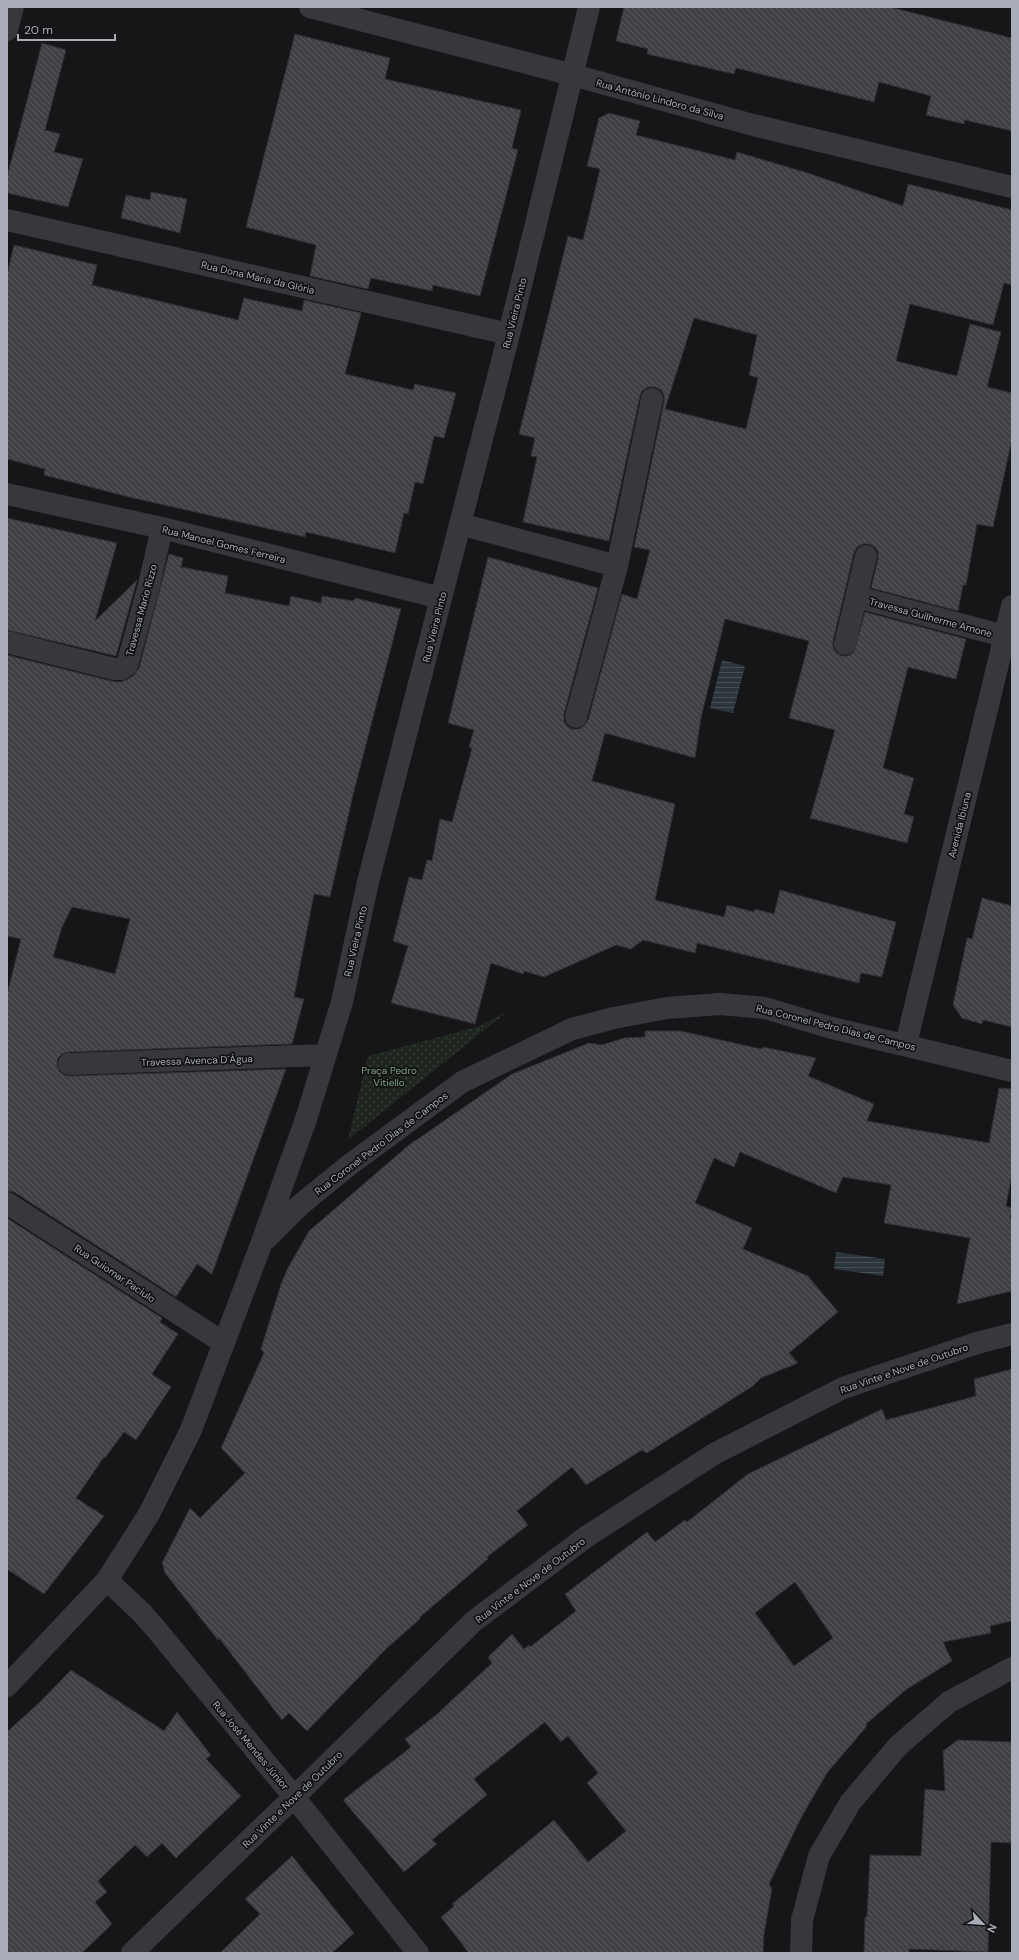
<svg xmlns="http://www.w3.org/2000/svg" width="1019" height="1960" viewBox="0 0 1019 1960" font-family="'DM Sans',sans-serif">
	<defs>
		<pattern id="park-dots" width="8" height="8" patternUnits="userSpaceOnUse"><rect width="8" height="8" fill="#1e261f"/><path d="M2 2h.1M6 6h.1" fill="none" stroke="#3c433d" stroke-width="1.8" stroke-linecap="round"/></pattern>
		<pattern id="water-rules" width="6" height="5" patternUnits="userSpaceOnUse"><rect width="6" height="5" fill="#2c353c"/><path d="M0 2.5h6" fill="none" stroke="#485056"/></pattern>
		<pattern id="building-back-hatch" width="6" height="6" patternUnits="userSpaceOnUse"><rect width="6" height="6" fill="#404145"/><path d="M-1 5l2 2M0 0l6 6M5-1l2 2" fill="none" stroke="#595a5e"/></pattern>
	</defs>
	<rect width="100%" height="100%" fill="#161618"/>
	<!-- park -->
	<path fill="url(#park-dots)" d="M508 1011 348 1140 368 1056 477 1027Z"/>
	<!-- water -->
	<path fill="url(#water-rules)" d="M722 660 745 666 733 713 710 708Z
		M836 1252 885 1259 883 1276 834 1269Z"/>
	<!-- building -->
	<path fill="url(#building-back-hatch)" stroke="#303034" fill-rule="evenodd" d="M624 7H890L1012 38V131L965 120 964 124 926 115 931 96 879 82 874 102 736 68 734 74 647 54 648 49 616 41Z
		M295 34 390 58 385 79 521 110 512 148 518 150 480 296 433 285 432 291 371 278 368 289 310 276 316 245 246 227Z
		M42 43 66 50 45 130 60 134 54 152 83 159 68 207 7 193V177Z
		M609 113 640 121 636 135 735 160 737 152 808 173 903 206 908 184 1012 210V285L1004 283 993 325 910 304 896 361 957 376 970 324 1001 332 987 387 1012 393V439L993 527 977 524 966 585H963L958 611 871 588 878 559V552L875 547 869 544H863L857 547 854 553 833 641V648L837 653 842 656H848L854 652 865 612 966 639 956 679 908 667 883 768 914 778 904 814 914 817 907 843 810 818 835 730 789 718 809 641 725 619 701 718 695 758 605 733 592 781 675 804 655 900 724 917 727 905 754 912 755 909 774 914 780 890 896 922 882 977 861 973 859 983 697 943 695 953 643 940 631 949 616 945 544 977 524 971 523 974 491 963 475 1024 391 1003 408 946 393 941 409 877 422 880 427 860 432 861 440 819 452 822 472 748 469 747 474 730 448 723 488 557 598 588 564 714V721L567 726 572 729H579L584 726 588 720 622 594 637 599 650 550 634 547 664 402V395L661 390 655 387H648L642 391 640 396 609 541 523 522 537 457 531 456 535 438 519 434 568 236 583 240 600 169 587 166 599 118ZM694 318 757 335 749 375 758 378 746 429 665 409Z
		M151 192 187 199 180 233 121 218 126 195 150 200Z
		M14 245 97 265 92 285 238 320 244 298 302 311 304 300 361 313 345 374 413 390 415 384 456 393 444 438 434 436 423 484 415 482 408 514 404 513 395 553 306 532 305 537 129 497 44 475 45 469 7 459V275Z
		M7 518 117 543 95 621 137 580 116 656 7 630Z
		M169 554 183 558 181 567 228 576 225 593 289 606 291 596 321 603 322 596 354 601 355 598 401 609 353 795 330 897 314 894 294 997 304 999 292 1044 69 1052 62 1054 58 1058 57 1065 59 1071 64 1075 69 1076 286 1069 212 1274 197 1264 176 1297 14 1192 7 1191V994L21 939 7 936V655L111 681 121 682 128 679 134 675 139 668ZM72 907 130 919 115 974 53 957 62 927Z
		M982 898 1012 906V1027L983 1020 982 1024 962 1018 953 1005 967 938 972 939Z
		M645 1031H681L761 1049 763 1047 816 1058 808 1076 874 1104 867 1121 989 1143 999 1088 1012 1089V1174L1006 1206 1012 1208 1010 1219H1012V1291L957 1304 970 1238 884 1223 891 1185 843 1177 836 1193 740 1152 734 1167 714 1158 695 1203 752 1228 743 1249 808 1276 838 1312 789 1353 798 1363 761 1378 753 1386 647 1453 642 1450 586 1485 572 1467 517 1511 528 1525 487 1557 488 1559 420 1617V1619L387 1648 307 1731 289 1713 282 1720 219 1638 218 1640 165 1573 162 1563 190 1508 200 1518 245 1473 221 1448 264 1353 261 1349 281 1284 288 1268 309 1231 409 1145 512 1074 589 1043 602 1045 624 1038 645 1037Z
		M7 1218 162 1318 160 1322 178 1334 152 1374 171 1387 136 1440 124 1432 105 1458 104 1457 76 1498 104 1516 44 1594 7 1569Z
		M1012 1369V1621L990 1626 991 1633 943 1642 952 1661 907 1689 866 1724 867 1726 827 1773 802 1816 769 1884 772 1889 764 1934 763 1953H469L441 1917 454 1906 452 1904 554 1820 588 1862 626 1831 587 1783 598 1773 568 1736 561 1742 545 1722 474 1779 487 1795 432 1840 437 1844 404 1872 343 1800 411 1747 405 1739 436 1715 492 1663 488 1657 512 1634 524 1649 529 1645 530 1647 576 1611 565 1594 647 1532 655 1542 685 1520 687 1522 748 1474 882 1409 886 1420 976 1396 974 1379ZM795 1582 833 1638 794 1666 755 1613Z
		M71 1670 164 1731 177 1712 211 1755 206 1759 241 1796 176 1858 162 1843 147 1857 135 1845 98 1881 107 1892 95 1902 112 1924 82 1953H7V1732L41 1701Z
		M958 1740 1012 1742V1843L991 1842 988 1952 909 1949V1953H864L865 1917H867L870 1855 921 1856 925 1789 945 1791 943 1751Z
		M292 1856 354 1933 332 1953H220L260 1914 245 1899Z"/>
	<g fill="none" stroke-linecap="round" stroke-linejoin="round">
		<!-- minor -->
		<path stroke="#37383d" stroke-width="22" d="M310 7 573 75 753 125 1012 187
			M7 30 13 7
			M7 220 509 334
			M7 494 162 528 441 598
			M460 524 617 566
			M857 597 1004 636
			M7 642 114 669H121L127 665 148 589 162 528
			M845 644 866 556
			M576 717 617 566 652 399
			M906 1044 1012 606
			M69 1064 325 1055
			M7 1203 224 1343
			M266 1239 300 1205 348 1166 462 1082 572 1029 614 1018 667 1008 720 1004 765 1008 828 1027 1012 1071
			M107 1580 142 1613 156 1629 294 1797 418 1953
			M7 1686 107 1580 149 1514 191 1430 262 1242 306 1119 342 1002 368 882 509 334 589 7
			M132 1953 294 1797 474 1621 586 1537 714 1454 843 1388 977 1343 1012 1334
			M801 1953 802 1920 819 1856 850 1803 898 1746 949 1702 1012 1668"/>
	</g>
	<g text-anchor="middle" stroke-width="3.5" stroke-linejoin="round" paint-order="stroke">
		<!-- street labels -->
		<g font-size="10" fill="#a8adb8" stroke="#111113">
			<text transform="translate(660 99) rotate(15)" y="4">Rua Antônio Lindoro da Silva</text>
			<text transform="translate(258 277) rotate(13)" y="4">Rua Dona Maria da Glória</text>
			<text transform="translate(514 313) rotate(-76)" y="4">Rua Vieira Pinto</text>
			<text transform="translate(224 544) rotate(14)" y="4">Rua Manoel Gomes Ferreira</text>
			<text transform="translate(141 610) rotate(-75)" y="4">Travessa Mario Rizzo</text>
			<text transform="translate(931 617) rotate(15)" y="4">Travessa Guilherme Arnone</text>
			<text transform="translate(434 627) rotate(-76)" y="4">Rua Vieira Pinto</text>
			<text transform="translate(959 825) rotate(-76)" y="4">Avenida Ibiuna</text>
			<text transform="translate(355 941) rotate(-77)" y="4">Rua Vieira Pinto</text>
			<text transform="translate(836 1027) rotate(14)" y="4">Rua Coronel Pedro Dias de Campos</text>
			<text transform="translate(197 1060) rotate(-2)" y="4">Travessa Avenca D´Água</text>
			<text transform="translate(381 1143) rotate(-37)" y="4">Rua Coronel Pedro Dias de Campos</text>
			<text transform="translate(115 1273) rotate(34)" y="4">Rua Guiomar Paciulo</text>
			<text transform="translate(904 1368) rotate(-19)" y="4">Rua Vinte e Nove de Outubro</text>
			<text transform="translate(530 1580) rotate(-37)" y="4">Rua Vinte e Nove de Outubro</text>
			<text transform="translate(251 1745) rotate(50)" y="4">Rua José Mendes Júnior</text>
			<text transform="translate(292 1799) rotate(-44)" y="4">Rua Vinte e Nove de Outubro</text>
		</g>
		<!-- park labels -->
		<g font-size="10" fill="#7fa381" stroke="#111113">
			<text x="389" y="1074">Praça Pedro<tspan x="389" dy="12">Vitiello</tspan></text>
		</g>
	</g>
	<!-- border -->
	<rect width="1019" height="1960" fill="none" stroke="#a8adb8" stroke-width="16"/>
	<!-- north arrow -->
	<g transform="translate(983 1924) rotate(116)" stroke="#111113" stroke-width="3" paint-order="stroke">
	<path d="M0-3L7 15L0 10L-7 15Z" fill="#a8adb8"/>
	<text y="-6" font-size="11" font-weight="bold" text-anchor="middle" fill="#a8adb8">N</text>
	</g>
	<!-- scale -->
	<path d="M18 34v6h97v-6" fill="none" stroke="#a8adb8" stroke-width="2"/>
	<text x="24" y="34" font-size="12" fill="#a8adb8" stroke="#111113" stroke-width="3" paint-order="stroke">20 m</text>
</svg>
